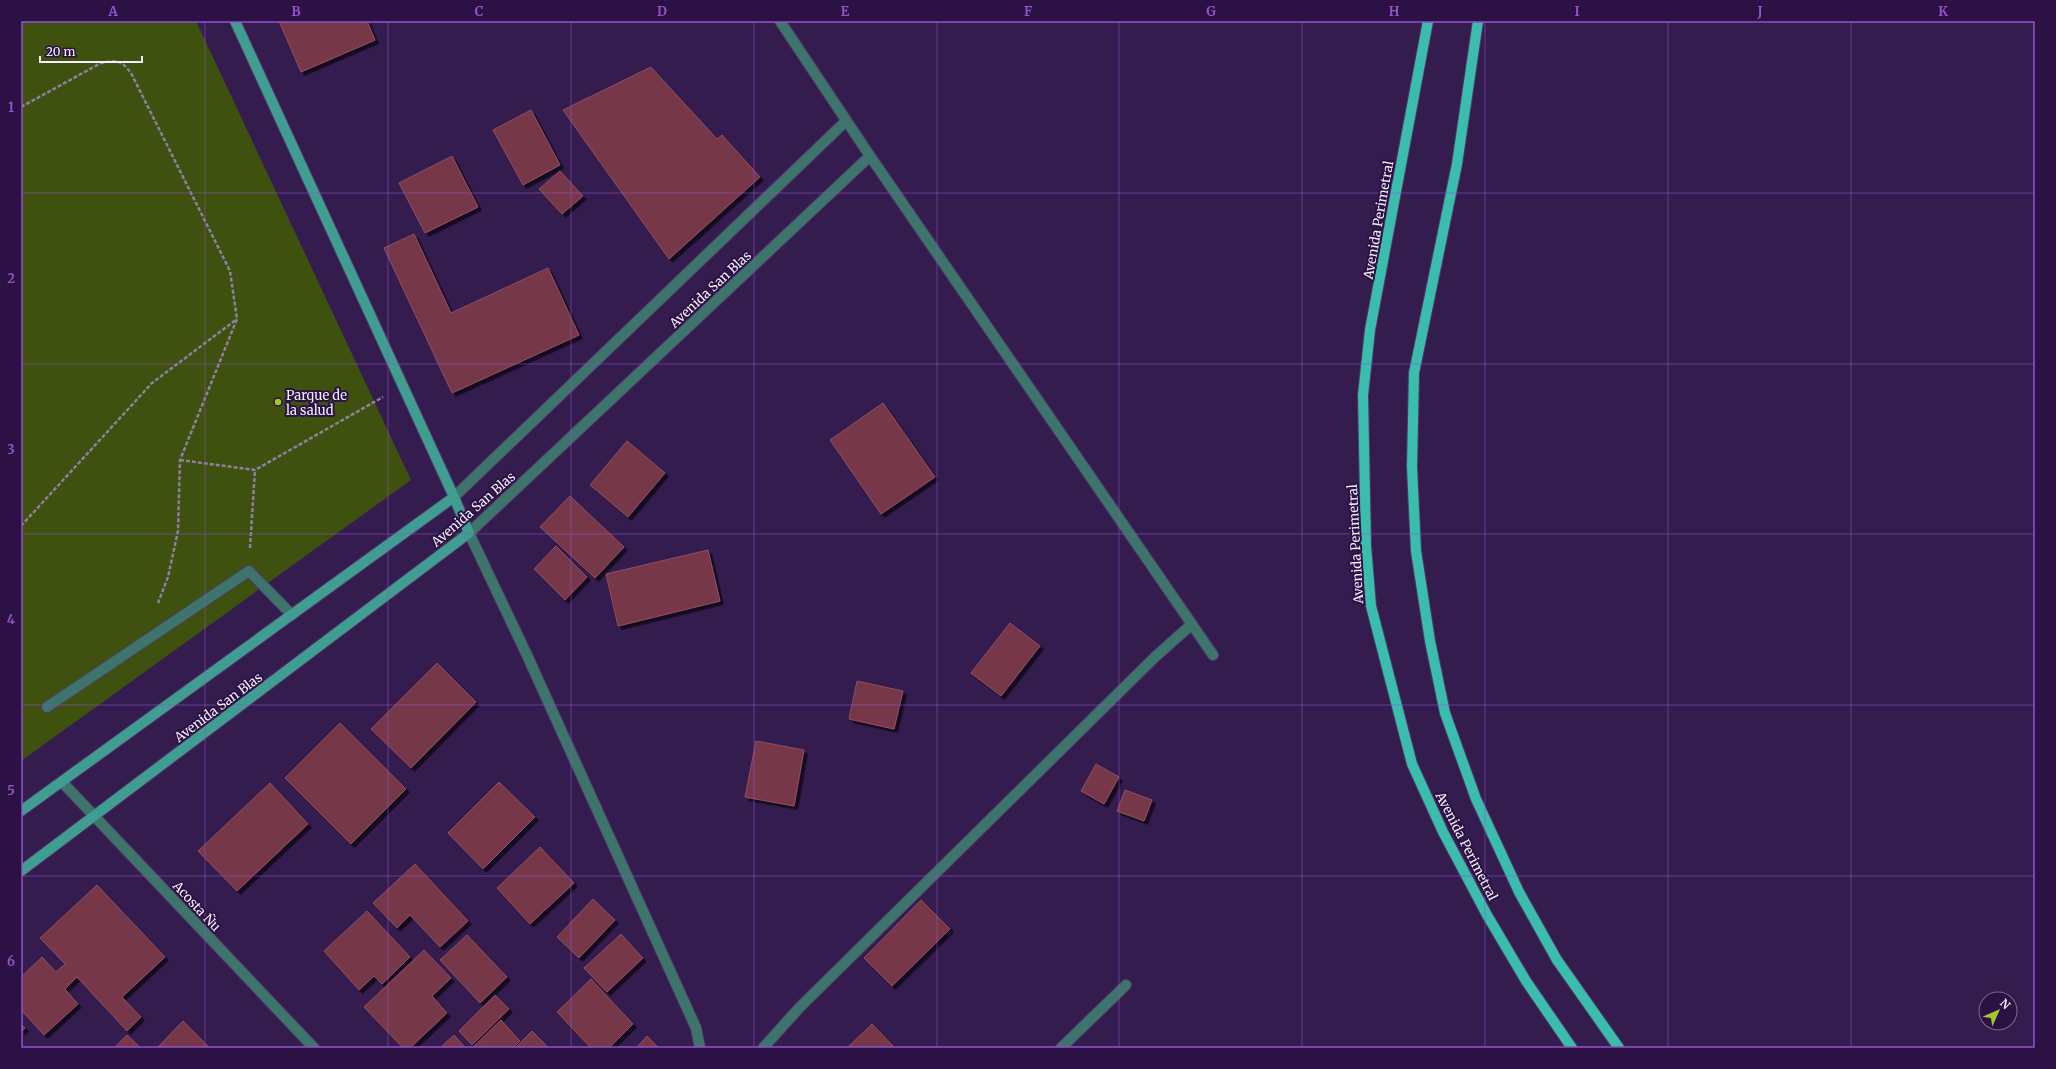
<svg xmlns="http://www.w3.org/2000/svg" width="2056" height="1069" viewBox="0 0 2056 1069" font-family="Merriweather,serif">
	<defs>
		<filter id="shadow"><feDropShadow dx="3.5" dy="3.5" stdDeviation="0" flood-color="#0009"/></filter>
	</defs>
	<rect width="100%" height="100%" fill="#351c4f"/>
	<!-- green -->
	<path fill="#3f510f" d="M21 21H196L411 480 21 761Z"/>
	<!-- building -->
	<path fill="#763749" stroke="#914e60" filter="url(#shadow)" d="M279 21H367L375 40 301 72Z
		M651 67 717 139 722 135 760 177 669 259 563 110Z
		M531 110 560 165 523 185 493 130Z
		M452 156 478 207 425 233 399 183Z
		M560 171 583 196 562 214 539 189Z
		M414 234 451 313 548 268 579 335 452 393 384 248Z
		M883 403 935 477 881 514 830 440Z
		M627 441 665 473 628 517 590 485Z
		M570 496 624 547 595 578 540 527Z
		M556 546 587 577 565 600 534 569Z
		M708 550 720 601 618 626 606 574Z
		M1010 623 1040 646 1001 696 971 673Z
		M437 663 476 702 411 768 371 729Z
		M857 681 903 691 894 729 849 719Z
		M340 723 406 789 351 844 285 778Z
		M756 741 804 750 794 806 745 797Z
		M1096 764 1119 777 1104 804 1081 791Z
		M499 782 535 817 483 869 448 833Z
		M270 783 308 824 237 891 198 851Z
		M1125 790 1152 800 1144 821 1117 811Z
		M540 847 574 883 530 924 497 888Z
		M415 864 468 921 440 947 410 915 397 928 373 903Z
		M97 885 165 957 122 997 141 1017 127 1031 77 977 65 989 78 1004 44 1035 21 1010V977L42 957 56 972 65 964 40 938Z
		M593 899 615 920 579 958 557 937Z
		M921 900 950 929 892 986 864 958Z
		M367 911 410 957 382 984 374 976 359 990 324 951Z
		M621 934 643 958 607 992 584 968Z
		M467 935 507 977 480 1003 440 960Z
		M424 950 451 978 432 996 447 1013 410 1048H403L364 1007Z
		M591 979 633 1024 609 1048H591L557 1012Z
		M495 995 509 1009 472 1045 459 1031Z
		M501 1020 520 1041 513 1048H472Z
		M183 1021 210 1048H157Z
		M21 1024 25 1028 21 1032Z
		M872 1024 895 1048H847Z
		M532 1031 549 1048H515Z
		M127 1035 141 1048H114Z
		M454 1035 466 1048H440Z
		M647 1036 659 1048H636Z"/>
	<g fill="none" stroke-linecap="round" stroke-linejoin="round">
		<defs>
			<path id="lane" d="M47 707 249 571 292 615
				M1061 1048 1126 985"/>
			<path id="street" d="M780 21 870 156 1213 655
				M454 497 846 121
				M62 782 314 1048
				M700 1048 696 1028 526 653 469 533 870 156
				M763 1048 800 1007 1155 657 1192 624"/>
			<path id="secondary" d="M21 811 454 497
				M21 871 469 533 454 497 235 21"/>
			<path id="primary" d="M1428 21 1370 330 1363 395 1366 546 1371 606 1412 764 1443 832 1487 915 1526 981 1572 1048
				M1478 21 1457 164 1414 373 1412 467 1416 551 1430 641 1445 713 1476 799 1519 892 1557 960 1619 1048"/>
		</defs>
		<!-- lane casing -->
		<use href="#lane" stroke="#503a67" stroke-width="12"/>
		<!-- street casing -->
		<use href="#street" stroke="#503a67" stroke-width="12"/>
		<!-- secondary casing -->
		<use href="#secondary" stroke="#503a67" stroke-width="12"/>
		<!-- primary casing -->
		<use href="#primary" stroke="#503a67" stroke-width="12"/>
		<!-- path -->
		<path stroke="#8f7fa0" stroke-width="2.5" stroke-dasharray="4 2" stroke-linecap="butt" d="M21 107 101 63C117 60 121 60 131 73L230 271 237 319 180 460 178 531 168 577 158 603
			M180 460 255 470 383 397
			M21 526 152 383 237 319
			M250 548 255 470"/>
		<!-- lane -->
		<use href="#lane" stroke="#3d746c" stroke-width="10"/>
		<!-- street -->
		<use href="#street" stroke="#3d746c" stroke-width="10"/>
		<!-- secondary -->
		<use href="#secondary" stroke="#3f9d91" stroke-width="10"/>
		<!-- primary -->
		<use href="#primary" stroke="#3bbdae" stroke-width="10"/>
	</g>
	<!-- grid -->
	<path fill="none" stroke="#9353cb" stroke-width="1" stroke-opacity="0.55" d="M205 21V1048M388 21V1048M571 21V1048M754 21V1048M937 21V1048M1119 21V1048M1302 21V1048M1485 21V1048M1668 21V1048M1851 21V1048M21 193H2035M21 364H2035M21 534H2035M21 705H2035M21 876H2035"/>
	<!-- markers -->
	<circle fill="#a1c92a" stroke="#2b1144" stroke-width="1.5" cx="278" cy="402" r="4"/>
	<g text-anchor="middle" stroke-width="4" stroke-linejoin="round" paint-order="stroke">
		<!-- street labels -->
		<g font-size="13" fill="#f4effc" stroke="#2b1144">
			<text transform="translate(1378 220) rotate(-80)" y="5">Avenida Perimetral</text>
			<text transform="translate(710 289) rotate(-43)" y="5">Avenida San Blas</text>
			<text transform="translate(473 509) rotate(-41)" y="5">Avenida San Blas</text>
			<text transform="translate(1355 544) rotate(-93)" y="5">Avenida Perimetral</text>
			<text transform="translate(218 707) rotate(-37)" y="5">Avenida San Blas</text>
			<text transform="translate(1467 846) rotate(63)" y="5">Avenida Perimetral</text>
			<text transform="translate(197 906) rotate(47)" y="5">Acosta Ñu</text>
		</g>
		<!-- poi labels -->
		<g font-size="13" fill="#f4effc" stroke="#2b1144" text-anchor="start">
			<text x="286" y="400">Parque de<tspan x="286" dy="15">la salud</tspan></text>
		</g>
	</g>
	<!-- border -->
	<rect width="2056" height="1069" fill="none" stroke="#2b1144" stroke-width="44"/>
	<!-- north arrow -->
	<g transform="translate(1998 1011) rotate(45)"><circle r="19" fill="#2b1144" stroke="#7b6a8e"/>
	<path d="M0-3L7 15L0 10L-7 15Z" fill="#a1c92a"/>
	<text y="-6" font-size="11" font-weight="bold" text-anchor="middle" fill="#f4effc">N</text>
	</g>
	<!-- scale -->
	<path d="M40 56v6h102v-6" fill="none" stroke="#f4effc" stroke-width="2"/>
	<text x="46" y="56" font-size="12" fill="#f4effc" stroke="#2b1144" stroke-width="3" paint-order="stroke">20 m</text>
	<rect x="22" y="22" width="2012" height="1025" fill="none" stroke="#9353cb" stroke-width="1.5"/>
	<g font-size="13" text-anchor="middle" font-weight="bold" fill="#9353cb">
		<text x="113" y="16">A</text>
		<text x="296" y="16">B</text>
		<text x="479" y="16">C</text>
		<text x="662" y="16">D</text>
		<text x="845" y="16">E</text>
		<text x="1028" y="16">F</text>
		<text x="1211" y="16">G</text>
		<text x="1394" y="16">H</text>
		<text x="1577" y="16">I</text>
		<text x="1760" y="16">J</text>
		<text x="1943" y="16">K</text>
		<text x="11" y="112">1</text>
		<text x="11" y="283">2</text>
		<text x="11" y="454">3</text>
		<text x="11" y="624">4</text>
		<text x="11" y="795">5</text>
		<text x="11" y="966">6</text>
	</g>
</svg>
